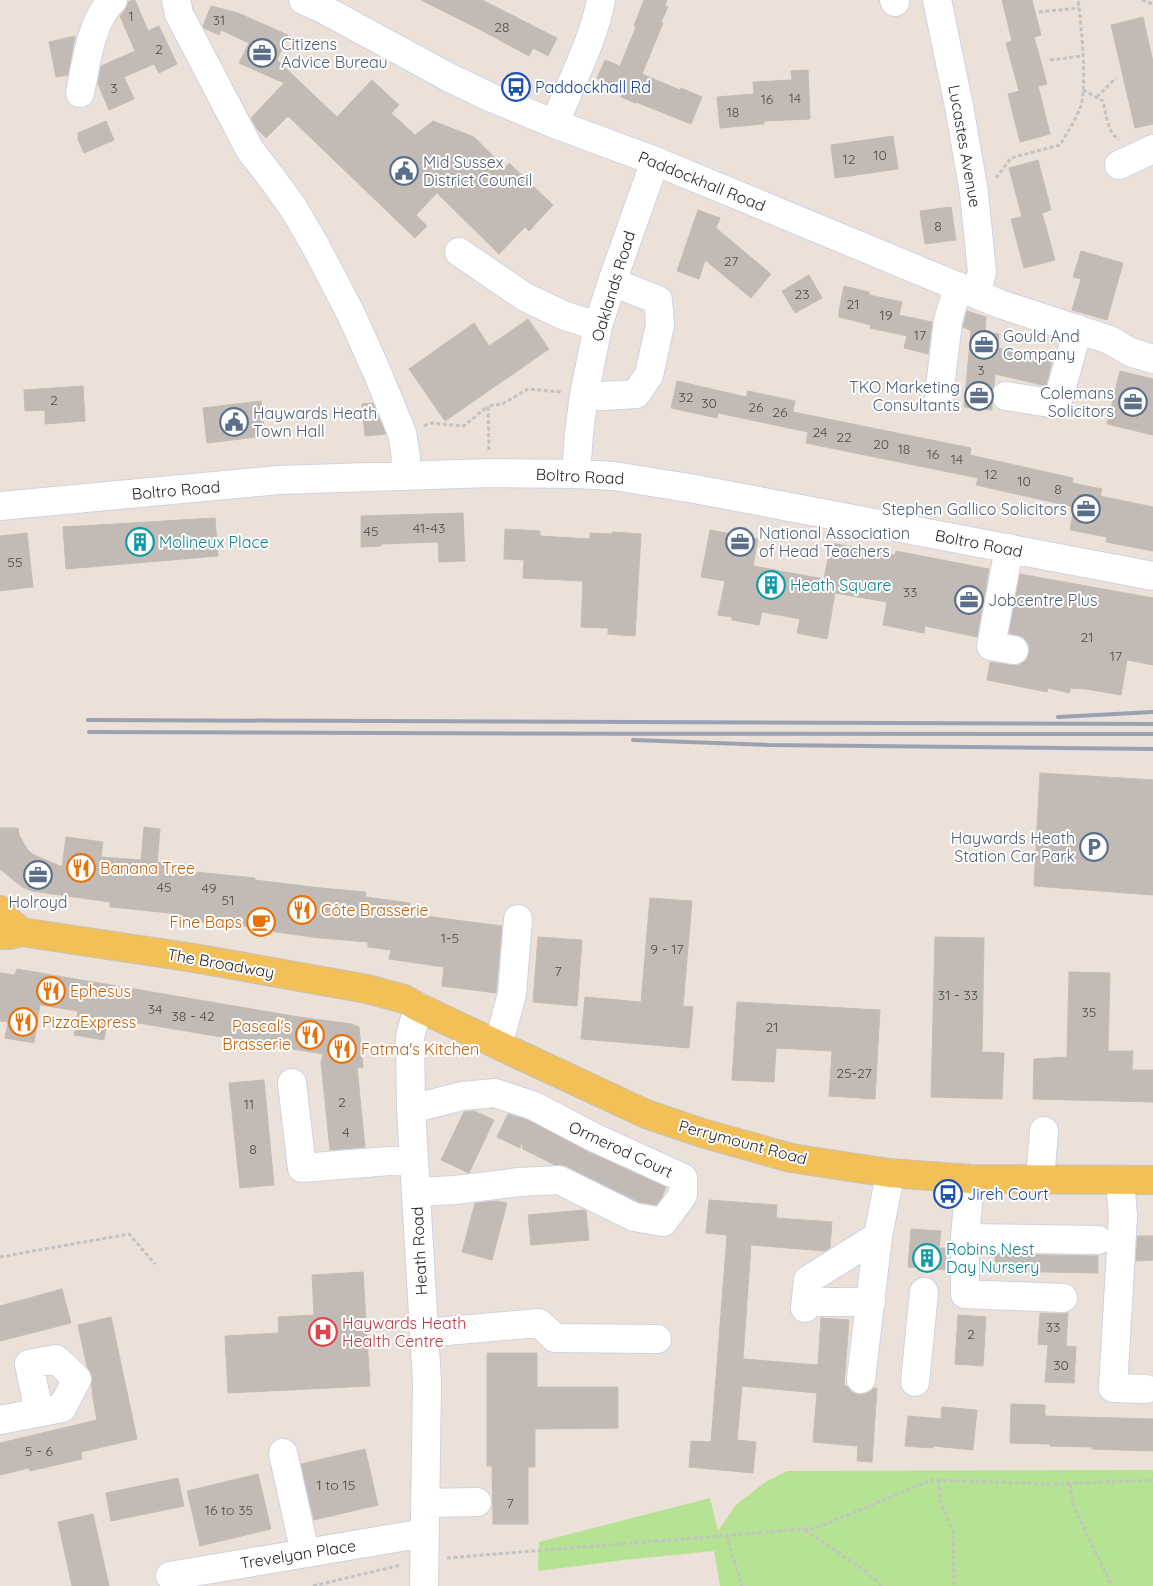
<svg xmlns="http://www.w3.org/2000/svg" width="1153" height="1586" viewBox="0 0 1153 1586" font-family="Quicksand,sans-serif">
	<rect width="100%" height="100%" fill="#ebe1d8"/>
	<!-- green -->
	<path fill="#b5e393" d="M1153 1470V1586H720L714 1551 624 1560 538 1571 539 1542 710 1498 718 1531 736 1505 764 1483 787 1471Z"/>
	<!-- building -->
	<path fill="#c2bbb5" stroke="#c5bdb2" d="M132 0H135L148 31 159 26 177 64 159 73 154 64 124 77 134 99 109 110 98 84 101 66 135 51 120 16 125 10 128 2Z
		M421 0H482L557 38 548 56 533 48 529 56 479 29Z
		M644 0H667L665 6 668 7 661 22 663 23 642 74 680 90 681 88 702 97 691 124 636 102 635 103 621 97 624 90 597 78 605 60 620 66 636 27 634 26Z
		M1002 0H1032L1041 35 1034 37 1047 84 1038 86 1050 134 1020 142 1008 94 1019 91 1006 43 1012 41Z
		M211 6 238 13 288 35 277 60 337 117 372 80 399 105 391 113 415 135 433 121 474 137 505 168 509 163 553 205 529 231 525 227 499 254 437 193 416 215 427 226 415 238 288 116 266 138 257 129 251 118 284 83 239 63 249 43 221 30 219 35 204 28 203 26Z
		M1143 17 1153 62V124L1135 128 1111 25Z
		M75 36 68 75 56 77 49 42Z
		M808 70 810 119 764 121V124L720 128 717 97 754 94 753 82 792 80 791 71Z
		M106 121 114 140 84 153 78 139V133Z
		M893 136 898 169 835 178 831 145Z
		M1038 160 1051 210 1042 213 1055 260 1024 268 1011 219 1022 217 1009 168Z
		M951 207 956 240 925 244 920 211Z
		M698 210 720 218 716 228 771 274 751 298 705 260 699 279 677 271Z
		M1081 251 1123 263 1107 320 1072 310 1081 279 1073 277Z
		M809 275 822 298 795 313 782 291Z
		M844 286 869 292V295L902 302 899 315 932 322 928 354 904 348 907 336 870 328 871 325 839 317V311Z
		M967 311 986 317 985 332 999 334 998 348 1052 361 1046 386 995 374 994 386 991 394 992 403V410L964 407 971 331 963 327Z
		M528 319 549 349 445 421 409 369 474 323 489 346Z
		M1120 371 1153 379V435L1107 424Z
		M677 381 746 397 748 391 795 401 793 412 971 448 970 455 1073 478 1072 483 1102 489 1100 496 1153 507V551L1106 542 1107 537 1070 530 1074 507 976 485 978 478 806 443 808 432 718 413 717 418 671 408Z
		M83 386 85 421 45 424V410L25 411 24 390Z
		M261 401 265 436 207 443 203 408Z
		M373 403 386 434 365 436 362 404Z
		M463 513 465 561 439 562 438 542 381 544V546L361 547V516Z
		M215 518 218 556 66 569 63 527Z
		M505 529 540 531V536L590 539V533L612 534V532L641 534 635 636 608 634V628L581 627 583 581 523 578 524 560 504 559Z
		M710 530 758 539 753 566 824 579 831 543 895 555 896 551 989 569 977 637 925 626 924 633 883 625 887 602 835 593 827 639 797 633 800 619 762 612 759 625 732 620V617L718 615 725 581 701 577Z
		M27 533 33 587 0 591V536Z
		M1020 574 1153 598V665L1127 660 1121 695 1086 689 1070 688V693L1048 688 1047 692 987 680 990 662 1011 665H1019L1026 660 1029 653V645L1024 638 1017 635 1009 633Z
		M1040 773 1153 780V895L1034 886Z
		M144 827 160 829 157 862 177 864 176 870 255 878V880L321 888 366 892 365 897 410 903 409 914 502 926 496 993 442 986 444 967 389 959 391 950 368 947V942L320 938 254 929V927L179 920 180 914 110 907V902L32 891 22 887 0 869V828H18L19 835 27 849 32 854 62 867 66 837 103 842 101 857 141 860Z
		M650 898 692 901 683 1006 693 1007 689 1048 581 1039 585 997 641 1002Z
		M538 937 582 940 577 1006 533 1002Z
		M935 937 984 938 982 1052 1004 1053 1002 1099 931 1097Z
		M17 969 299 1017 352 1024 359 1027 363 1068 357 1067 365 1147 330 1150 321 1063 323 1054 108 1018 104 1040 74 1035 78 1011 40 1005 34 1043 5 1038 8 1022 0 1021V973L15 975Z
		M1069 972 1110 973 1108 1051H1133L1132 1070H1153V1102L1033 1099 1034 1059 1067 1057Z
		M737 1002 880 1010 875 1099 829 1096 832 1051 776 1048 774 1082 732 1080Z
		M264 1080 274 1185 240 1188 229 1083Z
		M474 1111 494 1120 469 1173 441 1160 464 1112Z
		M508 1114 528 1120 587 1151 666 1187 661 1199 656 1205 639 1202 566 1166 555 1165 523 1149 522 1141 520 1148 497 1137Z
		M709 1200 777 1205 776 1218 832 1222 830 1248 825 1251 751 1245 743 1359 818 1365 821 1318 849 1320 844 1386H847L852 1392 860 1395 867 1393 874 1388H877L872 1462 857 1461 858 1446 813 1442 817 1393 742 1386 737 1440 756 1442 753 1473 689 1467 691 1441 711 1442 727 1235 706 1233Z
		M496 1201 507 1203 492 1260 462 1252 475 1203Z
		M584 1210 586 1211 589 1240 531 1245 528 1215Z
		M911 1229 941 1231 939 1248H946L945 1270 908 1267Z
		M1137 1236H1153V1260L1136 1261Z
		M995 1254 1098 1256V1273L995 1271Z
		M363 1272 370 1386 228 1393 225 1336 279 1333 278 1317 314 1315 312 1275Z
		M62 1289 71 1323 0 1341V1306Z
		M1068 1312 1066 1346 1076 1347 1074 1383 1045 1382 1048 1345 1038 1344 1040 1313 1062 1314Z
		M958 1315 986 1317 983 1366 955 1364Z
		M111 1317 137 1439 81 1452 82 1459 30 1471 29 1468 0 1475V1443L97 1420 92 1393H93L91 1384 92 1376 87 1367 78 1325Z
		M487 1353H537V1387H618V1428L535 1429V1467H528V1524H493L492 1466H487Z
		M1011 1404 1045 1405V1416L1153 1419V1451L1092 1449V1447L1050 1446V1444L1010 1443Z
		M942 1407 977 1410 973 1450 933 1446V1448L905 1446 908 1416 941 1419Z
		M365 1449 378 1505 314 1520 301 1464Z
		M258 1474 271 1529 200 1546 187 1491Z
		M178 1478 184 1506 111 1521 106 1493Z
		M93 1514 109 1586H72L58 1522Z"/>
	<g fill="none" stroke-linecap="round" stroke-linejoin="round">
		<defs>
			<path id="minor" d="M176 0 179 14 250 150 271 177 294 209 315 245 351 314 377 372 402 433 406 457 404 476
				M303 0 323 9 450 78 490 97 555 124 655 161 1000 304 1110 340 1130 352 1153 359
				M894 0 895 2
				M937 0 959 106 974 193 982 272 976 293
				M80 93C86 64 91 20 113 0
				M555 124C570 83 593 43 601 0
				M1119 165 1153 149
				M459 252 525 297 565 316 598 326
				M584 395 603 396 636 394 649 375 660 325 658 300 612 282
				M939 396 948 321 958 286
				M1006 396 1057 404 1078 329
				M576 474 579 433 584 395 598 326 612 282 655 161
				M0 506 279 480 490 473 576 474 614 476 695 489 1153 576
				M1009 548 991 646 1014 650
				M418 1007 410 1037 411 1109 427 1382 424 1586
				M498 1045 512 994 518 919
				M292 1083 302 1168 414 1159
				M411 1109 462 1096 495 1093 534 1106 593 1137 683 1178V1195L663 1222 634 1217 559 1180 520 1182 455 1190 416 1192
				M970 1179 965 1238V1294L1063 1298
				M1040 1179 1044 1131
				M1120 1180 1123 1216 1113 1388 1146 1389
				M965 1238 1098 1240
				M806 1302H871
				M805 1308 808 1280 878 1236 890 1175 889 1173
				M424 1333 539 1323 555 1338 657 1339
				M861 1379 878 1236
				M915 1382 924 1292
				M0 1420 62 1408 77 1379 56 1359 29 1364 39 1412
				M283 1453 305 1553
				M426 1503 477 1502
				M170 1576 425 1533"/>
			<path id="major" d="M0 910 7 920 21 932
				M0 935H9L21 932 194 958 367 989 404 999 418 1007 498 1045 646 1114 702 1133 791 1158 889 1173 970 1179 1153 1180"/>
		</defs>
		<!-- minor casing -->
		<use href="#minor" stroke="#ced3e1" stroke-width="30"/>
		<!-- major casing -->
		<use href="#major" stroke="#c3c3c3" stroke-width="30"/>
		<!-- path -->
		<path stroke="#c3c3c3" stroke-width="3" stroke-dasharray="4 2.5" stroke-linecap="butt" d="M1142 0 1153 4
			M1039 12 1079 8
			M1050 60 1082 56
			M1083 90 1103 101C1106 114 1107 132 1119 140
			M1097 97 1116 78
			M996 178 1011 158 1060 145C1067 133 1075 121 1080 108 1088 88 1081 23 1078 0
			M424 426 430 423 464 426 488 406
			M489 450 488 406 502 404 528 389 561 392
			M0 1257 129 1234 155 1264
			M938 1480 941 1503 953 1530 954 1586
			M1070 1484 1073 1503 1084 1529 1109 1579 1111 1586
			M805 1530 865 1571 882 1586
			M726 1535 742 1586
			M447 1558 816 1528 931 1480 1055 1484 1153 1480
			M313 1586 401 1565"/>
		<!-- minor -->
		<use href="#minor" stroke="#fff" stroke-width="28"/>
		<!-- major -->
		<use href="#major" stroke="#f2c056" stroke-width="28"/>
		<!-- rail -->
		<path stroke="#9ca1b2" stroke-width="4" d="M1058 717 1153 712
			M88 720 1153 724
			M89 732C444 735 798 733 1153 734
			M633 740 769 745 1153 749"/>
	</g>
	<!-- icons -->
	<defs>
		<symbol id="office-ring" viewBox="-11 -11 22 22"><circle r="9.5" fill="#fff" stroke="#5c6f8a" stroke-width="1.5"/><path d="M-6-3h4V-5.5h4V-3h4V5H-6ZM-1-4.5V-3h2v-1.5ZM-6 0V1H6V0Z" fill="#5c6f8a"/></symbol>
		<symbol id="bus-ring" viewBox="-11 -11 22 22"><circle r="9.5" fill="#fff" stroke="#1a4fb4" stroke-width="1.5"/><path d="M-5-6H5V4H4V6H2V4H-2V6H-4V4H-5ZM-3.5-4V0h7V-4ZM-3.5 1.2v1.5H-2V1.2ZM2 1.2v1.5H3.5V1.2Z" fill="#1a4fb4"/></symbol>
		<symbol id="civic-ring" viewBox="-11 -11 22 22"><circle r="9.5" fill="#fff" stroke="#5c6f8a" stroke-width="1.5"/><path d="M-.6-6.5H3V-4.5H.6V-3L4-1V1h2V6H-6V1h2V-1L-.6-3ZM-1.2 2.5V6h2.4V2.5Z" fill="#5c6f8a"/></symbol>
		<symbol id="building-ring" viewBox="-11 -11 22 22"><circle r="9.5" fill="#fff" stroke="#0f9aa8" stroke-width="1.5"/><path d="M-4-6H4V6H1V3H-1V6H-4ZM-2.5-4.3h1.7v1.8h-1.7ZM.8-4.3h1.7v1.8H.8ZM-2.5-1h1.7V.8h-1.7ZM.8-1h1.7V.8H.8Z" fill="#0f9aa8"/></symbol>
		<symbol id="parking-ring" viewBox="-11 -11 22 22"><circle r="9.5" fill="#fff" stroke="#5c6f8a" stroke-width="1.5"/><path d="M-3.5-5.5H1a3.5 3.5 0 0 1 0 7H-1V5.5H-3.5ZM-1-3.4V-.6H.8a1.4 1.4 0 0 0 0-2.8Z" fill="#5c6f8a"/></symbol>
		<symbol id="restaurant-ring" viewBox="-11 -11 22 22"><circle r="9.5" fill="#fff" stroke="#e8710a" stroke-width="1.5"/><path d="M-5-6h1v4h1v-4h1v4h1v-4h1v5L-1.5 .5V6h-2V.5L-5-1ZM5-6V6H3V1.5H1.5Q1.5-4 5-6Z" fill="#e8710a"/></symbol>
		<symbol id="cafe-ring" viewBox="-11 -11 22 22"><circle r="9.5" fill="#fff" stroke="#e8710a" stroke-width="1.5"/><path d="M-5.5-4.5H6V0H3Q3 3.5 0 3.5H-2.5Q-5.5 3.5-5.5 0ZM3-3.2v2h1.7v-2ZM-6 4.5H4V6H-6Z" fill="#e8710a"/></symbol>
		<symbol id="hospital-ring" viewBox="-11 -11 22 22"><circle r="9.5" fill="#fff" stroke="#e0444e" stroke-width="1.5"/><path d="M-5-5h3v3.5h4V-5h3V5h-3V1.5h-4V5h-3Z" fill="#e0444e"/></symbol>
	</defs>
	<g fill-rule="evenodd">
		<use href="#office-ring" x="246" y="37" width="32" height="32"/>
		<use href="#bus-ring" x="500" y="71" width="32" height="32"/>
		<use href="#civic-ring" x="388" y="155" width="32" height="32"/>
		<use href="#office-ring" x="968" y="329" width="32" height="32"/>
		<use href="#office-ring" x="963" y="380" width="32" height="32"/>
		<use href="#office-ring" x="1117" y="386" width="32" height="32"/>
		<use href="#civic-ring" x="218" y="406" width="32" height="32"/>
		<use href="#office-ring" x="1070" y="493" width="32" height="32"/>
		<use href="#building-ring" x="124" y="526" width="32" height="32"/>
		<use href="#office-ring" x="724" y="526" width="32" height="32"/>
		<use href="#building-ring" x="755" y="569" width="32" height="32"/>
		<use href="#office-ring" x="953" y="584" width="32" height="32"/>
		<use href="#parking-ring" x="1078" y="831" width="32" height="32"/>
		<use href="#restaurant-ring" x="65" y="852" width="32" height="32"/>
		<use href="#office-ring" x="22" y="859" width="32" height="32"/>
		<use href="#restaurant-ring" x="286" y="894" width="32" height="32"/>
		<use href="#cafe-ring" x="245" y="906" width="32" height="32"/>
		<use href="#restaurant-ring" x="35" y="975" width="32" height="32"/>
		<use href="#restaurant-ring" x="7" y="1006" width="32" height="32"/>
		<use href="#restaurant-ring" x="294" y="1019" width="32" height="32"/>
		<use href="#restaurant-ring" x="326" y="1033" width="32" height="32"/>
		<use href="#bus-ring" x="932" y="1178" width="32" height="32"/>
		<use href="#building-ring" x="911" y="1242" width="32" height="32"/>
		<use href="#hospital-ring" x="307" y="1316" width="32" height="32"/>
	</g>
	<g text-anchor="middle" stroke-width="4" stroke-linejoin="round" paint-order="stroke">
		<!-- number labels -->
		<g font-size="14" fill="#4e4c4a">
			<text x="131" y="21">1</text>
			<text x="219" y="25">31</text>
			<text x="502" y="32">28</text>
			<text x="159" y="54">2</text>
			<text x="114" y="93">3</text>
			<text x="795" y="103">14</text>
			<text x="767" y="104">16</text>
			<text x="733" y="117">18</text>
			<text x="880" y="160">10</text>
			<text x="849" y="164">12</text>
			<text x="938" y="231">8</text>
			<text x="731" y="266">27</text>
			<text x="802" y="299">23</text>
			<text x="853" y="309">21</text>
			<text x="886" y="320">19</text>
			<text x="920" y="340">17</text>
			<text x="981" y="375">3</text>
			<text x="686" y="402">32</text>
			<text x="54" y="405">2</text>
			<text x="709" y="408">30</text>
			<text x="756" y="412">26</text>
			<text x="780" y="417">26</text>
			<text x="820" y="437">24</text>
			<text x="844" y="442">22</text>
			<text x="881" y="449">20</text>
			<text x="904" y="454">18</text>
			<text x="933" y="459">16</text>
			<text x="957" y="464">14</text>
			<text x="991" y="479">12</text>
			<text x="1024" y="486">10</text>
			<text x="1058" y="494">8</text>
			<text x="429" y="533">41-43</text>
			<text x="371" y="536">45</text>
			<text x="15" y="567">55</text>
			<text x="910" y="597">33</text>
			<text x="1087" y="642">21</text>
			<text x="1116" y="661">17</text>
			<text x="164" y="892">45</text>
			<text x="209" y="893">49</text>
			<text x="228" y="905">51</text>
			<text x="450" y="943">1-5</text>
			<text x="667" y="954">9 - 17</text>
			<text x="558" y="976">7</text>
			<text x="958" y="1000">31 - 33</text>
			<text x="155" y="1014">34</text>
			<text x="1089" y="1017">35</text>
			<text x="193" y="1021">38 - 42</text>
			<text x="772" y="1032">21</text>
			<text x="854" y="1078">25-27</text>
			<text x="342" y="1107">2</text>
			<text x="249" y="1109">11</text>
			<text x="346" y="1137">4</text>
			<text x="253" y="1154">8</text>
			<text x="1053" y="1332">33</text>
			<text x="971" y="1339">2</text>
			<text x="1061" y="1370">30</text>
			<text x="39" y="1456">5 - 6</text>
			<text x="336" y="1490">1 to 15</text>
			<text x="510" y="1508">7</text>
			<text x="229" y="1515">16 to 35</text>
		</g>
		<!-- service labels -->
		<g font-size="16" fill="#4e5e75" stroke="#fff" text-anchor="start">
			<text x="281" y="50">Citizens<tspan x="281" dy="18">Advice Bureau</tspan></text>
			<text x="423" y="168">Mid Sussex<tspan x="423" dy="18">District Council</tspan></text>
			<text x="1003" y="342">Gould And<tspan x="1003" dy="18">Company</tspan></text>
			<text x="960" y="393" text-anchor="end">TKO Marketing<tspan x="960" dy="18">Consultants</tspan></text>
			<text x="1114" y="399" text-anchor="end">Colemans<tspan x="1114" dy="18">Solicitors</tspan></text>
			<text x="253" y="419">Haywards Heath<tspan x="253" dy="18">Town Hall</tspan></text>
			<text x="1067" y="515" text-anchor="end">Stephen Gallico Solicitors</text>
			<text x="759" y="539">National Association<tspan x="759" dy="18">of Head Teachers</tspan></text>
			<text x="988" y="606">Jobcentre Plus</text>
			<text x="1075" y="844" text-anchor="end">Haywards Heath<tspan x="1075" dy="18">Station Car Park</tspan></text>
			<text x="38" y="908" text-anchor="middle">Holroyd</text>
		</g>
		<!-- transit labels -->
		<g font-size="16" fill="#164399" stroke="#fff" text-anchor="start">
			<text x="535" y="93">Paddockhall Rd</text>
			<text x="967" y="1200">Jireh Court</text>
		</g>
		<!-- street labels -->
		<g font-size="16" fill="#272727" stroke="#fff">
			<text transform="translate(965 146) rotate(80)" y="6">Lucastes Avenue</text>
			<text transform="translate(702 181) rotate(22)" y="6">Paddockhall Road</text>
			<text transform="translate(613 286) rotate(-73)" y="6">Oaklands Road</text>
			<text transform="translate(580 476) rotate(3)" y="6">Boltro Road</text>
			<text transform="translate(176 490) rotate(-5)" y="6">Boltro Road</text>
			<text transform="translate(979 543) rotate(11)" y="6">Boltro Road</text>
			<text transform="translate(221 963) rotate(10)" y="6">The Broadway</text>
			<text transform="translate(743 1142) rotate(15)" y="6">Perrymount Road</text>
			<text transform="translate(621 1149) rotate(25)" y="6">Ormerod Court</text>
			<text transform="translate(419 1251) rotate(-93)" y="6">Heath Road</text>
			<text transform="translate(298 1554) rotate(-9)" y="6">Trevelyan Place</text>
		</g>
		<!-- culture labels -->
		<g font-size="16" fill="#0d838f" stroke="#fff" text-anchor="start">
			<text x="159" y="548">Molineux Place</text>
			<text x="790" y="591">Heath Square</text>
			<text x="946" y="1255">Robins Nest<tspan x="946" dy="18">Day Nursery</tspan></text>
		</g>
		<!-- food labels -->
		<g font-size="16" fill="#c56008" stroke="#fff" text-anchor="start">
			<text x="100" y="874">Banana Tree</text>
			<text x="321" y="916">Côte Brasserie</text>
			<text x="242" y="928" text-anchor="end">Fine Baps</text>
			<text x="70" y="997">Ephesus</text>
			<text x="42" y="1028">PizzaExpress</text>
			<text x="291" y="1032" text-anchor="end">Pascal's<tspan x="291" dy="18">Brasserie</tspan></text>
			<text x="361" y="1055">Fatma's Kitchen</text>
		</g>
		<!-- health labels -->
		<g font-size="16" fill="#be3a42" stroke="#fff" text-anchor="start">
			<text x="342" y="1329">Haywards Heath<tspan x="342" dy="18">Health Centre</tspan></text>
		</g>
	</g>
</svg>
